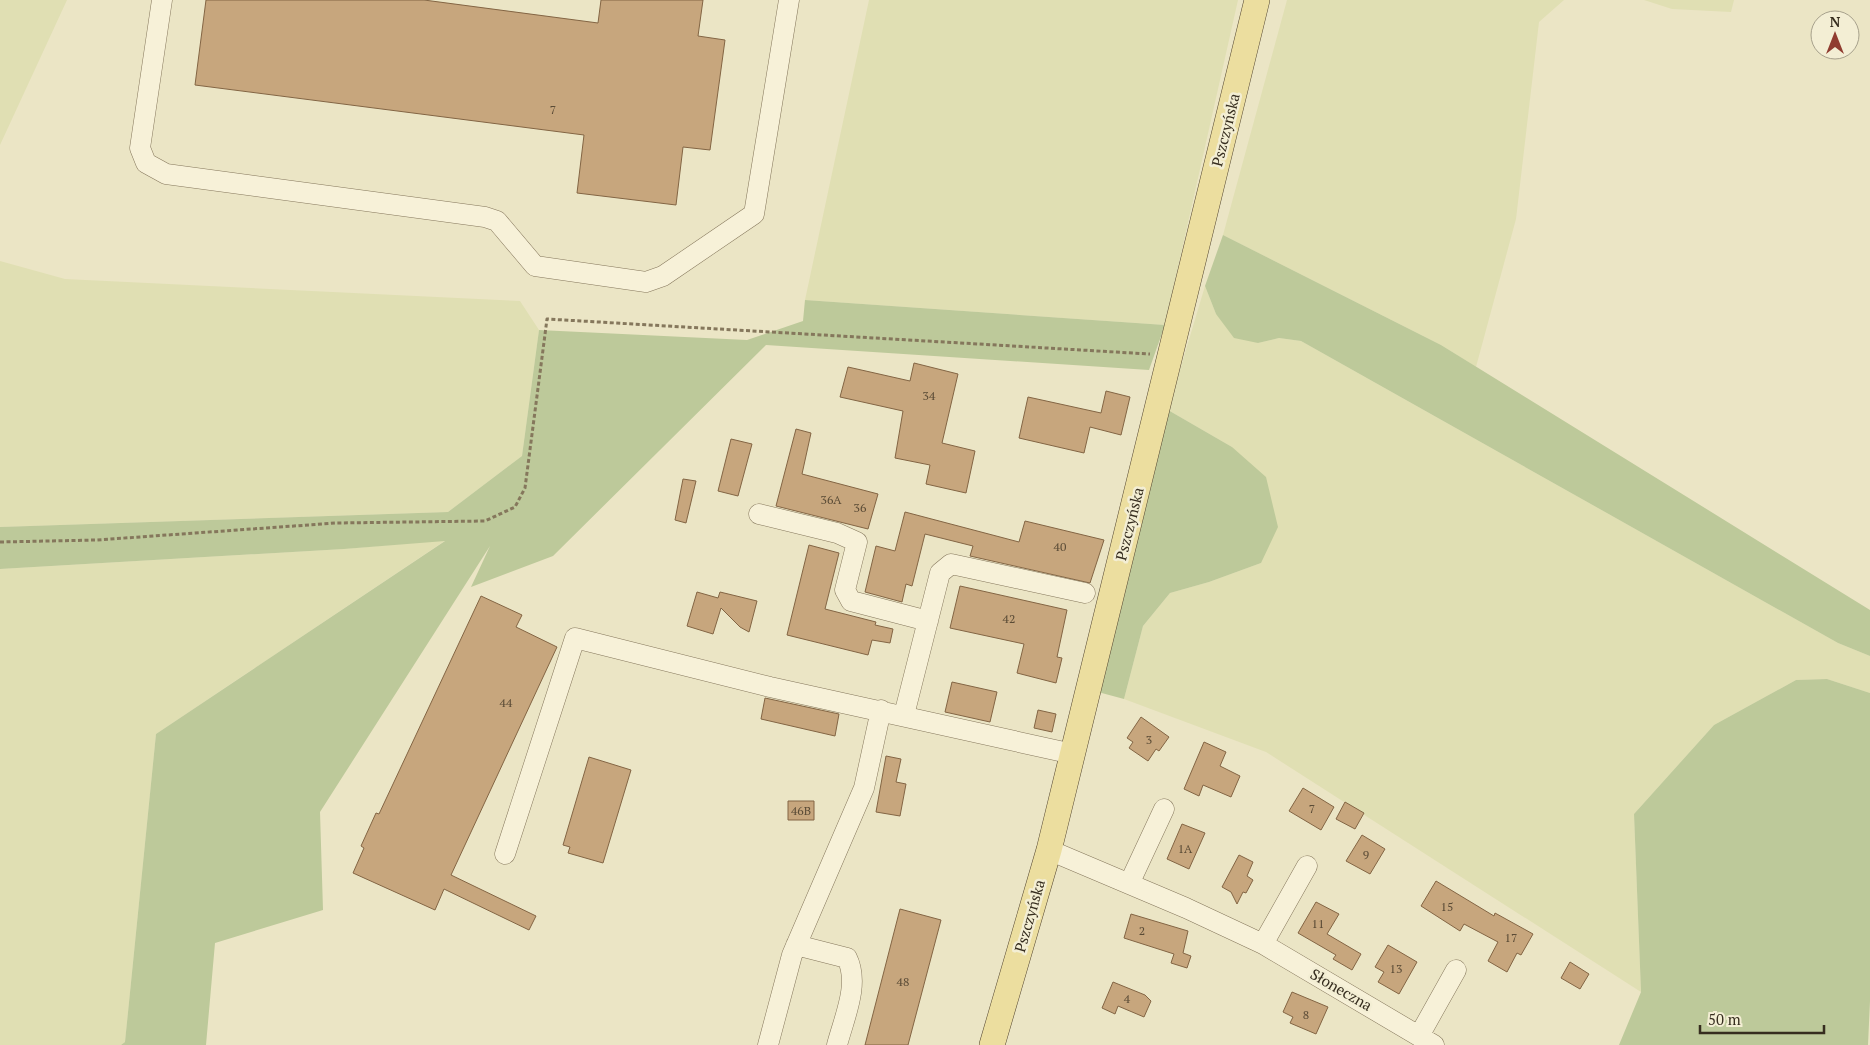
<svg xmlns="http://www.w3.org/2000/svg" width="1870" height="1045" viewBox="0 0 1870 1045" font-family="'PT Serif',serif">
	<rect width="100%" height="100%" fill="#ebe5c5"/>
	<!-- farmland -->
	<path fill="#e0dfb3" d="M0 0H67L0 145Z
		M869 0H1238L1165 325 805 300Z
		M1287 0H1564L1539 22 1516 219 1476 367 1441 345 1223 235Z
		M1644 0H1734L1731 12 1672 9Z
		M0 261 65 279 520 301 539 330 522 456 448 512 0 527Z
		M1205 286 1216 314 1258 343 1279 338 1301 341 1838 643 1870 656V693L1827 679 1796 680 1714 725 1634 814 1641 992 1266 752 1124 699 1143 626 1170 593 1209 582 1261 563 1232 447 1168 410Z
		M446 540 156 734 125 1042 121 1045H0V569L344 549Z"/>
	<!-- green -->
	<path fill="#bdc99a" d="M1223 235 1441 345 1870 610V656L1838 643 1301 341 1279 338 1258 343 1234 338 1216 314 1205 286Z
		M805 300 1165 325 1149 370 766 345 553 556 471 587 490 546 320 812 323 910 215 943 206 1045H121L125 1042 156 734 445 541 344 549 0 569V527L448 512 522 456 539 330 747 340 803 321Z
		M1168 410 1232 447 1266 477 1278 527 1261 563 1209 582 1170 593 1143 626 1124 699 1098 692Z
		M1827 679 1870 693V1001L1868 1045H1619L1641 992 1634 814 1714 725 1796 680Z"/>
	<!-- building -->
	<path fill="#c7a67d" stroke="#836544" d="M206 0H424L598 23 601 0H703L698 36 725 40 710 150 683 147 676 205 577 193 584 135 195 85Z
		M914 363 958 374 942 443 975 451 966 493 926 484 930 465 895 458 903 411 840 397 848 367 910 381Z
		M1106 391 1130 397 1121 435 1090 427 1084 453 1019 438 1028 397 1101 413Z
		M796 429 811 433 802 474 878 494 868 529 776 506Z
		M731 439 752 444 738 496 718 491Z
		M683 479 696 481 686 523 675 520Z
		M905 512 1019 542 1025 521 1104 540 1090 583 970 556 973 546 925 534 912 586 906 584 902 602 865 592 876 546 895 551Z
		M809 545 839 553 825 609 876 622 875 625 893 629 890 643 872 640 868 655 787 635Z
		M960 586 1067 610 1057 657 1062 658 1056 683 1017 673 1024 644 950 628Z
		M697 592 718 598 720 592 757 601 749 632 740 627 721 608 713 634 687 626Z
		M481 596 522 615 516 627 557 647 451 875 536 916 529 930 444 889 435 910 353 873 364 848 361 846 376 813 379 814Z
		M952 682 997 692 990 722 945 712Z
		M765 698 839 714 835 736 761 719Z
		M1038 710 1056 714 1052 732 1034 728Z
		M1141 717 1169 737 1159 751 1156 749 1148 761 1129 748 1133 742 1127 738Z
		M1204 742 1226 752 1220 766 1240 776 1231 797 1203 785 1199 796 1184 789Z
		M886 756 901 759 896 782 906 784 900 816 876 812Z
		M589 757 631 770 603 863 568 853 570 847 563 845Z
		M1303 788 1334 807 1321 830 1289 811Z
		M788 801H814V820H788Z
		M1345 802 1364 813 1355 829 1336 819Z
		M1182 824 1205 833 1189 869 1167 859Z
		M1362 835 1385 849 1370 874 1346 861Z
		M1239 855 1253 862 1247 876 1253 880 1246 893 1243 892 1237 904 1231 892 1222 887Z
		M1436 881 1494 916 1495 913 1533 934 1521 955 1517 953 1507 972 1488 961 1498 942 1464 924 1460 931 1421 906Z
		M1316 902 1339 914 1327 934 1361 954 1352 970 1333 959 1336 955 1298 933Z
		M900 909 941 920 908 1045H865Z
		M1131 914 1188 931 1183 953 1191 956 1187 968 1171 963 1174 954 1124 938Z
		M1388 945 1417 962 1399 994 1378 982 1384 972 1375 967Z
		M1570 962 1589 974 1580 989 1561 978Z
		M1113 982 1145 995 1151 1001 1144 1017 1118 1006 1115 1014 1102 1008Z
		M1292 992 1328 1007 1316 1034 1290 1023 1293 1017 1283 1012Z"/>
	<g fill="none" stroke-linecap="round" stroke-linejoin="round">
		<defs>
			<path id="minor" d="M162 0 140 148 146 163 166 174 485 217 497 221 535 266 646 282 663 276 754 214 789 0
				M759 514 837 533 857 542 845 590 851 601 928 621
				M904 715 940 573 951 564 1085 593
				M1049 850 1186 908 1263 944 1434 1045
				M505 854 575 638 770 687 1073 754
				M1129 884 1164 809
				M1263 944 1307 866
				M796 945 847 958C860 984 844 1018 837 1045
				M1419 1036 1456 970
				M768 1045 792 955 864 788 881 710"/>
			<path id="major" d="M992 1045 1049 850 1257 0"/>
		</defs>
		<!-- minor casing -->
		<use href="#minor" stroke="#85775c" stroke-width="21"/>
		<!-- major casing -->
		<use href="#major" stroke="#534530" stroke-width="26"/>
		<!-- path -->
		<path stroke="#85775c" stroke-width="3" stroke-dasharray="4 2.5" stroke-linecap="butt" d="M0 542 97 540 336 523 485 521 515 507 525 488 547 319 1150 354"/>
		<!-- minor -->
		<use href="#minor" stroke="#f7f1d8" stroke-width="20"/>
		<!-- major -->
		<use href="#major" stroke="#ecde9f" stroke-width="25"/>
	</g>
	<g text-anchor="middle" stroke-width="5" stroke-linejoin="round" paint-order="stroke">
		<!-- number labels -->
		<g font-size="12" fill="#5a4b36">
			<text x="553" y="114">7</text>
			<text x="929" y="400">34</text>
			<text x="831" y="504">36A</text>
			<text x="860" y="512">36</text>
			<text x="1060" y="551">40</text>
			<text x="1009" y="623">42</text>
			<text x="506" y="707">44</text>
			<text x="1149" y="744">3</text>
			<text x="1312" y="813">7</text>
			<text x="801" y="815">46B</text>
			<text x="1185" y="853">1A</text>
			<text x="1366" y="859">9</text>
			<text x="1447" y="911">15</text>
			<text x="1318" y="928">11</text>
			<text x="1142" y="935">2</text>
			<text x="1511" y="942">17</text>
			<text x="1396" y="973">13</text>
			<text x="903" y="986">48</text>
			<text x="1127" y="1003">4</text>
			<text x="1306" y="1019">8</text>
		</g>
		<!-- street labels -->
		<g font-size="15" fill="#362d1f" stroke="#f3eed4">
			<text transform="translate(1226 130) rotate(-76)" y="5">Pszczyńska</text>
			<text transform="translate(1130 524) rotate(-76)" y="5">Pszczyńska</text>
			<text transform="translate(1030 916) rotate(-74)" y="5">Pszczyńska</text>
			<text transform="translate(1341 990) rotate(30)" y="5">Słoneczna</text>
		</g>
	</g>
	<!-- north arrow -->
	<g transform="translate(1835 35)"><circle r="24" fill="#f3eed4" stroke="#a7a18c"/>
	<path d="M0-4L9 19L0 12L-9 19Z" fill="#903c30"/>
	<text y="-8" font-size="14" font-weight="bold" text-anchor="middle" fill="#362d1f">N</text>
	</g>
	<!-- scale -->
	<path d="M1700 1025v8h124v-8" fill="none" stroke="#362d1f" stroke-width="2.5"/>
	<text x="1708" y="1025" font-size="15" fill="#362d1f" stroke="#f3eed4" stroke-width="4" paint-order="stroke">50 m</text>
</svg>
